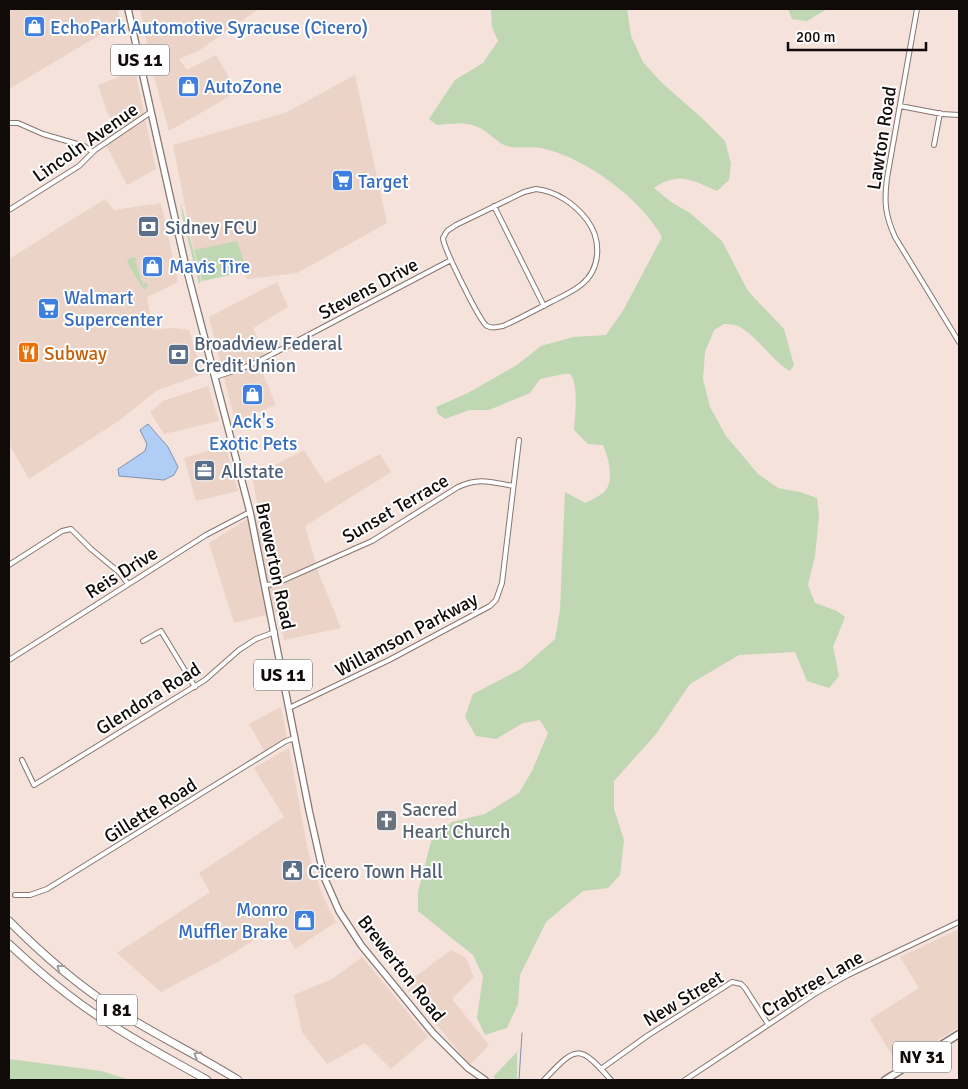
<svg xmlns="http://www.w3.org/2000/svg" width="968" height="1089" viewBox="0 0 968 1089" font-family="Signika,sans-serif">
	<rect width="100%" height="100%" fill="#f4e2db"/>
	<!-- built -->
	<path fill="#ecd3c8" d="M9 9H118L120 23 9 89Z
		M140 9H259L198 51 179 59 187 70 216 55 237 92 169 131 153 73Z
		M135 71 156 169 127 185 102 137 118 130 107 112 98 85Z
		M355 75 387 223 297 273 247 279 237 242 194 252 173 145 285 113Z
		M105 199 114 210 161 203 178 282 147 297 153 330 173 328 189 330 203 374 156 391 120 420 29 479 9 444V259Z
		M277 282 288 307 253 328 265 357 261 369 276 405 235 421 209 317Z
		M208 386 219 421 164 434 150 412 163 401Z
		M226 446 238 491 196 501 184 458Z
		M304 450 325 483 380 454 391 472 305 526 319 574 341 628 284 640 278 612 234 623 209 543 259 512 252 477Z
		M281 707 287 738 265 752 249 724Z
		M289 748 308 851 323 897 336 922 295 949 280 924 227 957 161 992 117 953 210 892 199 873 284 817 254 768Z
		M959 929V1027L898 1065 870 1019 919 988 900 957Z
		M451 950 466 958 474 977 452 999 489 1045 470 1065 404 985Z
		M362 957 428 1037 391 1069 365 1043 327 1064 302 1032 294 995 332 979Z"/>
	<!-- green -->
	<path fill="#bfd7b3" d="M491 9H627L631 36 643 62 661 82 704 120 725 141 731 164 729 180 717 191C691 180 679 171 654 188L671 202 690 213 722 241 748 291 784 329 794 365 790 371C771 360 759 338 740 327 735 324 729 324 724 324L714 330 705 352 703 379 710 407 726 436 758 474 778 488 800 492 817 498 819 516 815 556 808 585 815 603 837 611 845 617 833 647 839 676 829 688 807 681 795 652 739 655 690 684 656 734 614 781V809L624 840 620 875 608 888 583 891 546 922 520 975 518 1004 507 1028 485 1035 477 1018 483 976 473 955 418 911V892L432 838 452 822 485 814 519 793 532 771 548 733 540 720 523 723 496 739 476 736 465 717 473 694 521 669 555 639 560 610 565 492 585 503C591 500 598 497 603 493 616 482 608 457 603 445L588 444 574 430C575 416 579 384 570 374H564L540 379 530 393 489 410H469L445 419 438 414 436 407 468 393 517 365 541 346 573 337 606 335 624 309 662 237C641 199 587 159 545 149 533 145 514 150 504 145 494 140 486 129 475 126 463 122 449 124 437 125L429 119 455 80 483 63 498 41 492 27Z
		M788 9H827L807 21 792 19Z
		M181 203 201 281 199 284 182 215Z
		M237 241 246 268 245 272 202 281 194 250Z
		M132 257 138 259 135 261 143 284 147 283 148 286 145 289 142 287 127 262 128 260Z
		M517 1052V1080H497L493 1077Z
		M9 1059 101 1071 130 1080H9Z"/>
	<!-- water -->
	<path fill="#b0cdf6" stroke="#8093af" d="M148 424 168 447 178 467 174 475 164 480 119 476 118 469 145 451 147 444 140 430Z"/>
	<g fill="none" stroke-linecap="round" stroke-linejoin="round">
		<!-- stream -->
		<path stroke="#8093af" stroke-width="1" d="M519 1080 522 1033"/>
		<defs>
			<path id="minor" d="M917 9 887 178C884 202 885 215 895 237L959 342
				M900 106 942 114 959 115
				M9 123H18L43 134 84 146 93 152
				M934 145 940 113
				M536 189C556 191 575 204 587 220 602 240 601 269 581 285 572 292 561 297 551 302 535 310 519 319 503 326 497 327 492 329 487 326 480 322 443 247 443 238L447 231 456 225 524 192Z
				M494 206 544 306
				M9 210 79 166 95 150 151 112
				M215 377 243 368 259 361 451 260
				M9 565 62 531 71 529 91 549 120 573 128 584
				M265 585 275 584 372 541 458 487C479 477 491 482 513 486
				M143 641 161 631 195 687
				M9 660 206 535 250 512
				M289 708 389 660 490 606 496 600 502 583 519 440
				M22 760 34 785 205 680 239 650 256 639 275 632
				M15 895H30L47 889 286 741 295 738
				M601 1069 647 1036 732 982 741 984 745 988 768 1024
				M544 1080C577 1045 579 1044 611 1080
				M685 1080 816 993 848 975 959 922"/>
			<path id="primary" d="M128 9 185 263 250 512 309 810 324 877 339 911 361 945 433 1033 468 1068 485 1080"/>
			<path id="trunk" d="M885 1080 959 1034"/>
			<path id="motorway" d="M9 921C42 954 76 984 115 1009 155 1035 198 1055 238 1080
				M9 944C38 971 68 997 101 1018 135 1041 172 1060 207 1080"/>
		</defs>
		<!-- minor casing -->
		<use href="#minor" stroke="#85766f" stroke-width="6"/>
		<!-- primary casing -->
		<use href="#primary" stroke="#85766f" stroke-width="8"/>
		<!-- trunk casing -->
		<use href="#trunk" stroke="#85766f" stroke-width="9"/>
		<!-- motorway casing -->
		<use href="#motorway" stroke="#85766f" stroke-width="9"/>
		<!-- minor -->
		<use href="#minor" stroke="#fff" stroke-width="4"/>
		<!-- primary -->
		<use href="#primary" stroke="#fff" stroke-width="5.5"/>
		<!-- trunk -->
		<use href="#trunk" stroke="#fff" stroke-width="6"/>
		<!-- motorway -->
		<use href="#motorway" stroke="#fff" stroke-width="7"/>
	</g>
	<!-- one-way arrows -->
	<defs><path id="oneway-chevron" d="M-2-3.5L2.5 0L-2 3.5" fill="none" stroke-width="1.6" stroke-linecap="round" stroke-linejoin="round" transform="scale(1.25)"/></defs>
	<g stroke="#9f9d9d">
		<use href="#oneway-chevron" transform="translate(60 968) rotate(-142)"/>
		<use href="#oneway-chevron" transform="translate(197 1055) rotate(-150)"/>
	</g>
	<!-- icons -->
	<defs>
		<symbol id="shop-square" viewBox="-11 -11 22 22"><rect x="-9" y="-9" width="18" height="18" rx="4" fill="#3f7fe0" stroke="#fff"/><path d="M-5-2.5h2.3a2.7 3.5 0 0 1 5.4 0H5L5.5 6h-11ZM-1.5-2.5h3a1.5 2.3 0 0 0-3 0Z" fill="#fff"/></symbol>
		<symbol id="supermarket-square" viewBox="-11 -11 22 22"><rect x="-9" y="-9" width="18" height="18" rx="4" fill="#3f7fe0" stroke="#fff"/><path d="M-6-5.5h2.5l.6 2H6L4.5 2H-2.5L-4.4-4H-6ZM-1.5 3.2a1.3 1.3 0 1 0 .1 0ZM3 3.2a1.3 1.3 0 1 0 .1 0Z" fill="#fff"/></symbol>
		<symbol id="bank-square" viewBox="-11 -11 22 22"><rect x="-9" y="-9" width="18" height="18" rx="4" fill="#5c6f8a" stroke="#fff"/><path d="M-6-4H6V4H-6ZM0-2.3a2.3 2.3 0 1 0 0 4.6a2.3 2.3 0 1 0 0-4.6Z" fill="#fff"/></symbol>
		<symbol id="restaurant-square" viewBox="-11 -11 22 22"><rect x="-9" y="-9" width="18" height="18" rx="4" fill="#e8710a" stroke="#fff"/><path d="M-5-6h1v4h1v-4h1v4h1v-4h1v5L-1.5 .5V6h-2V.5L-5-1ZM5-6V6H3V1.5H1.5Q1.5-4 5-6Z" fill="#fff"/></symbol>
		<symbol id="office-square" viewBox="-11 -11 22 22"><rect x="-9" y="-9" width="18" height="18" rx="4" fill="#5c6f8a" stroke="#fff"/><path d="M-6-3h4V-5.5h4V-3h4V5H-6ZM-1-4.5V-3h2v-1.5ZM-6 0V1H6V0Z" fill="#fff"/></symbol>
		<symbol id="church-square" viewBox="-11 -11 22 22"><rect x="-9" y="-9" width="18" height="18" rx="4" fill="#6b7280" stroke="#fff"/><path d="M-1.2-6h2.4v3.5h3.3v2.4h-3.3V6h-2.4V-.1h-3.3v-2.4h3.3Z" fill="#fff"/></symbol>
		<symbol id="civic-square" viewBox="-11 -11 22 22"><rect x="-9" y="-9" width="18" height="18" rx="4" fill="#5c6f8a" stroke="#fff"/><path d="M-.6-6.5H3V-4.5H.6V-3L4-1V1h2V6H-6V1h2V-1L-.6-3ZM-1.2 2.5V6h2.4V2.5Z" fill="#fff"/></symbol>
	</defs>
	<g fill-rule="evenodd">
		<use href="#shop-square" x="22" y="14" width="25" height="25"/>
		<use href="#shop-square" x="176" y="74" width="25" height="25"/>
		<use href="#supermarket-square" x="330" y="168" width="25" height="25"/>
		<use href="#bank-square" x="136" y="214" width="25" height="25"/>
		<use href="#shop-square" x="140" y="254" width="25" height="25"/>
		<use href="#supermarket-square" x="36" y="296" width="25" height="25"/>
		<use href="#restaurant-square" x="16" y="340" width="25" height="25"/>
		<use href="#bank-square" x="166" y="342" width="25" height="25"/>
		<use href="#shop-square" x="240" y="382" width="25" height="25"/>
		<use href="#office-square" x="192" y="458" width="25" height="25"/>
		<use href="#church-square" x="374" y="808" width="25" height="25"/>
		<use href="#civic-square" x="280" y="858" width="25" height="25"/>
		<use href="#shop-square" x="292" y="908" width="25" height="25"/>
	</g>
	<g text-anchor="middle" stroke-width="4" stroke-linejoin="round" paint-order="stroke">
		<!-- shield labels -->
		<g fill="#fff" stroke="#585453" stroke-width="1">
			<rect x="111" y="44.5" width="58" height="31" rx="4"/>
			<rect x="254" y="659.5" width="58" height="31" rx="4"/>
			<rect x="97" y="994.5" width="40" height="31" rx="4"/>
			<rect x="893" y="1041.5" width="58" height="31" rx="4"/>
		</g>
		<g font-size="18" font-weight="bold" fill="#100b09">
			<text x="140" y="66">US 11</text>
			<text x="283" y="681">US 11</text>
			<text x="117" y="1016">I 81</text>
			<text x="922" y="1063">NY 31</text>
		</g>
		<!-- shop labels -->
		<g font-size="19" fill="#366cbe" stroke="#fff" text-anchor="start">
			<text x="50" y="34">EchoPark Automotive Syracuse (Cicero)</text>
			<text x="204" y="93">AutoZone</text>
			<text x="358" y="188">Target</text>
			<text x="169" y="273">Mavis Tire</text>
			<text x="64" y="304">Walmart<tspan x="64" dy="22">Supercenter</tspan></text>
			<text x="253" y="428" text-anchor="middle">Ack's<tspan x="253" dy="22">Exotic Pets</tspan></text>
			<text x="288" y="916" text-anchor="end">Monro<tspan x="288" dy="22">Muffler Brake</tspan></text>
		</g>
		<!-- street labels -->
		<g font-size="19" fill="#100b09" stroke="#fff">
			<text transform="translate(881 138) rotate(-81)" y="7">Lawton Road</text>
			<text transform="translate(85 142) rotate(-35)" y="7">Lincoln Avenue</text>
			<text transform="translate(368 288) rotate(-28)" y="7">Stevens Drive</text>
			<text transform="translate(395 508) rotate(-30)" y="7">Sunset Terrace</text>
			<text transform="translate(276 566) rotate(78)" y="7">Brewerton Road</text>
			<text transform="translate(121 572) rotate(-32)" y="7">Reis Drive</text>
			<text transform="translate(406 634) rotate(-28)" y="7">Willamson Parkway</text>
			<text transform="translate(148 698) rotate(-32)" y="7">Glendora Road</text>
			<text transform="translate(150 810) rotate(-32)" y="7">Gillette Road</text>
			<text transform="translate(402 968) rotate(52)" y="7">Brewerton Road</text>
			<text transform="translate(812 983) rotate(-30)" y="7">Crabtree Lane</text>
			<text transform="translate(683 998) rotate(-31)" y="7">New Street</text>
		</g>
		<!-- service labels -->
		<g font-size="19" fill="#4e5e75" stroke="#fff" text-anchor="start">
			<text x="165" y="234">Sidney FCU</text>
			<text x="194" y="350">Broadview Federal<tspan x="194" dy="22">Credit Union</tspan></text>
			<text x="221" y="478">Allstate</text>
			<text x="308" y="878">Cicero Town Hall</text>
		</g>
		<!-- food labels -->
		<g font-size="19" fill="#c56008" stroke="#fff" text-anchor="start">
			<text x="44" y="360">Subway</text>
		</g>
		<!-- worship labels -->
		<g font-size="19" fill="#5b616d" stroke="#fff" text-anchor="start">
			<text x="402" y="816">Sacred<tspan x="402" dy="22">Heart Church</tspan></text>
		</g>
	</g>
	<!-- border -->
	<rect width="968" height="1089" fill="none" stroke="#100b09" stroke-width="20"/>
	<!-- scale -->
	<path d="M788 42v8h138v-8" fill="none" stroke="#100b09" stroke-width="2.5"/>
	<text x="796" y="42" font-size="15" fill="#100b09" stroke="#ffffff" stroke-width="4" paint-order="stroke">200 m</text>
</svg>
